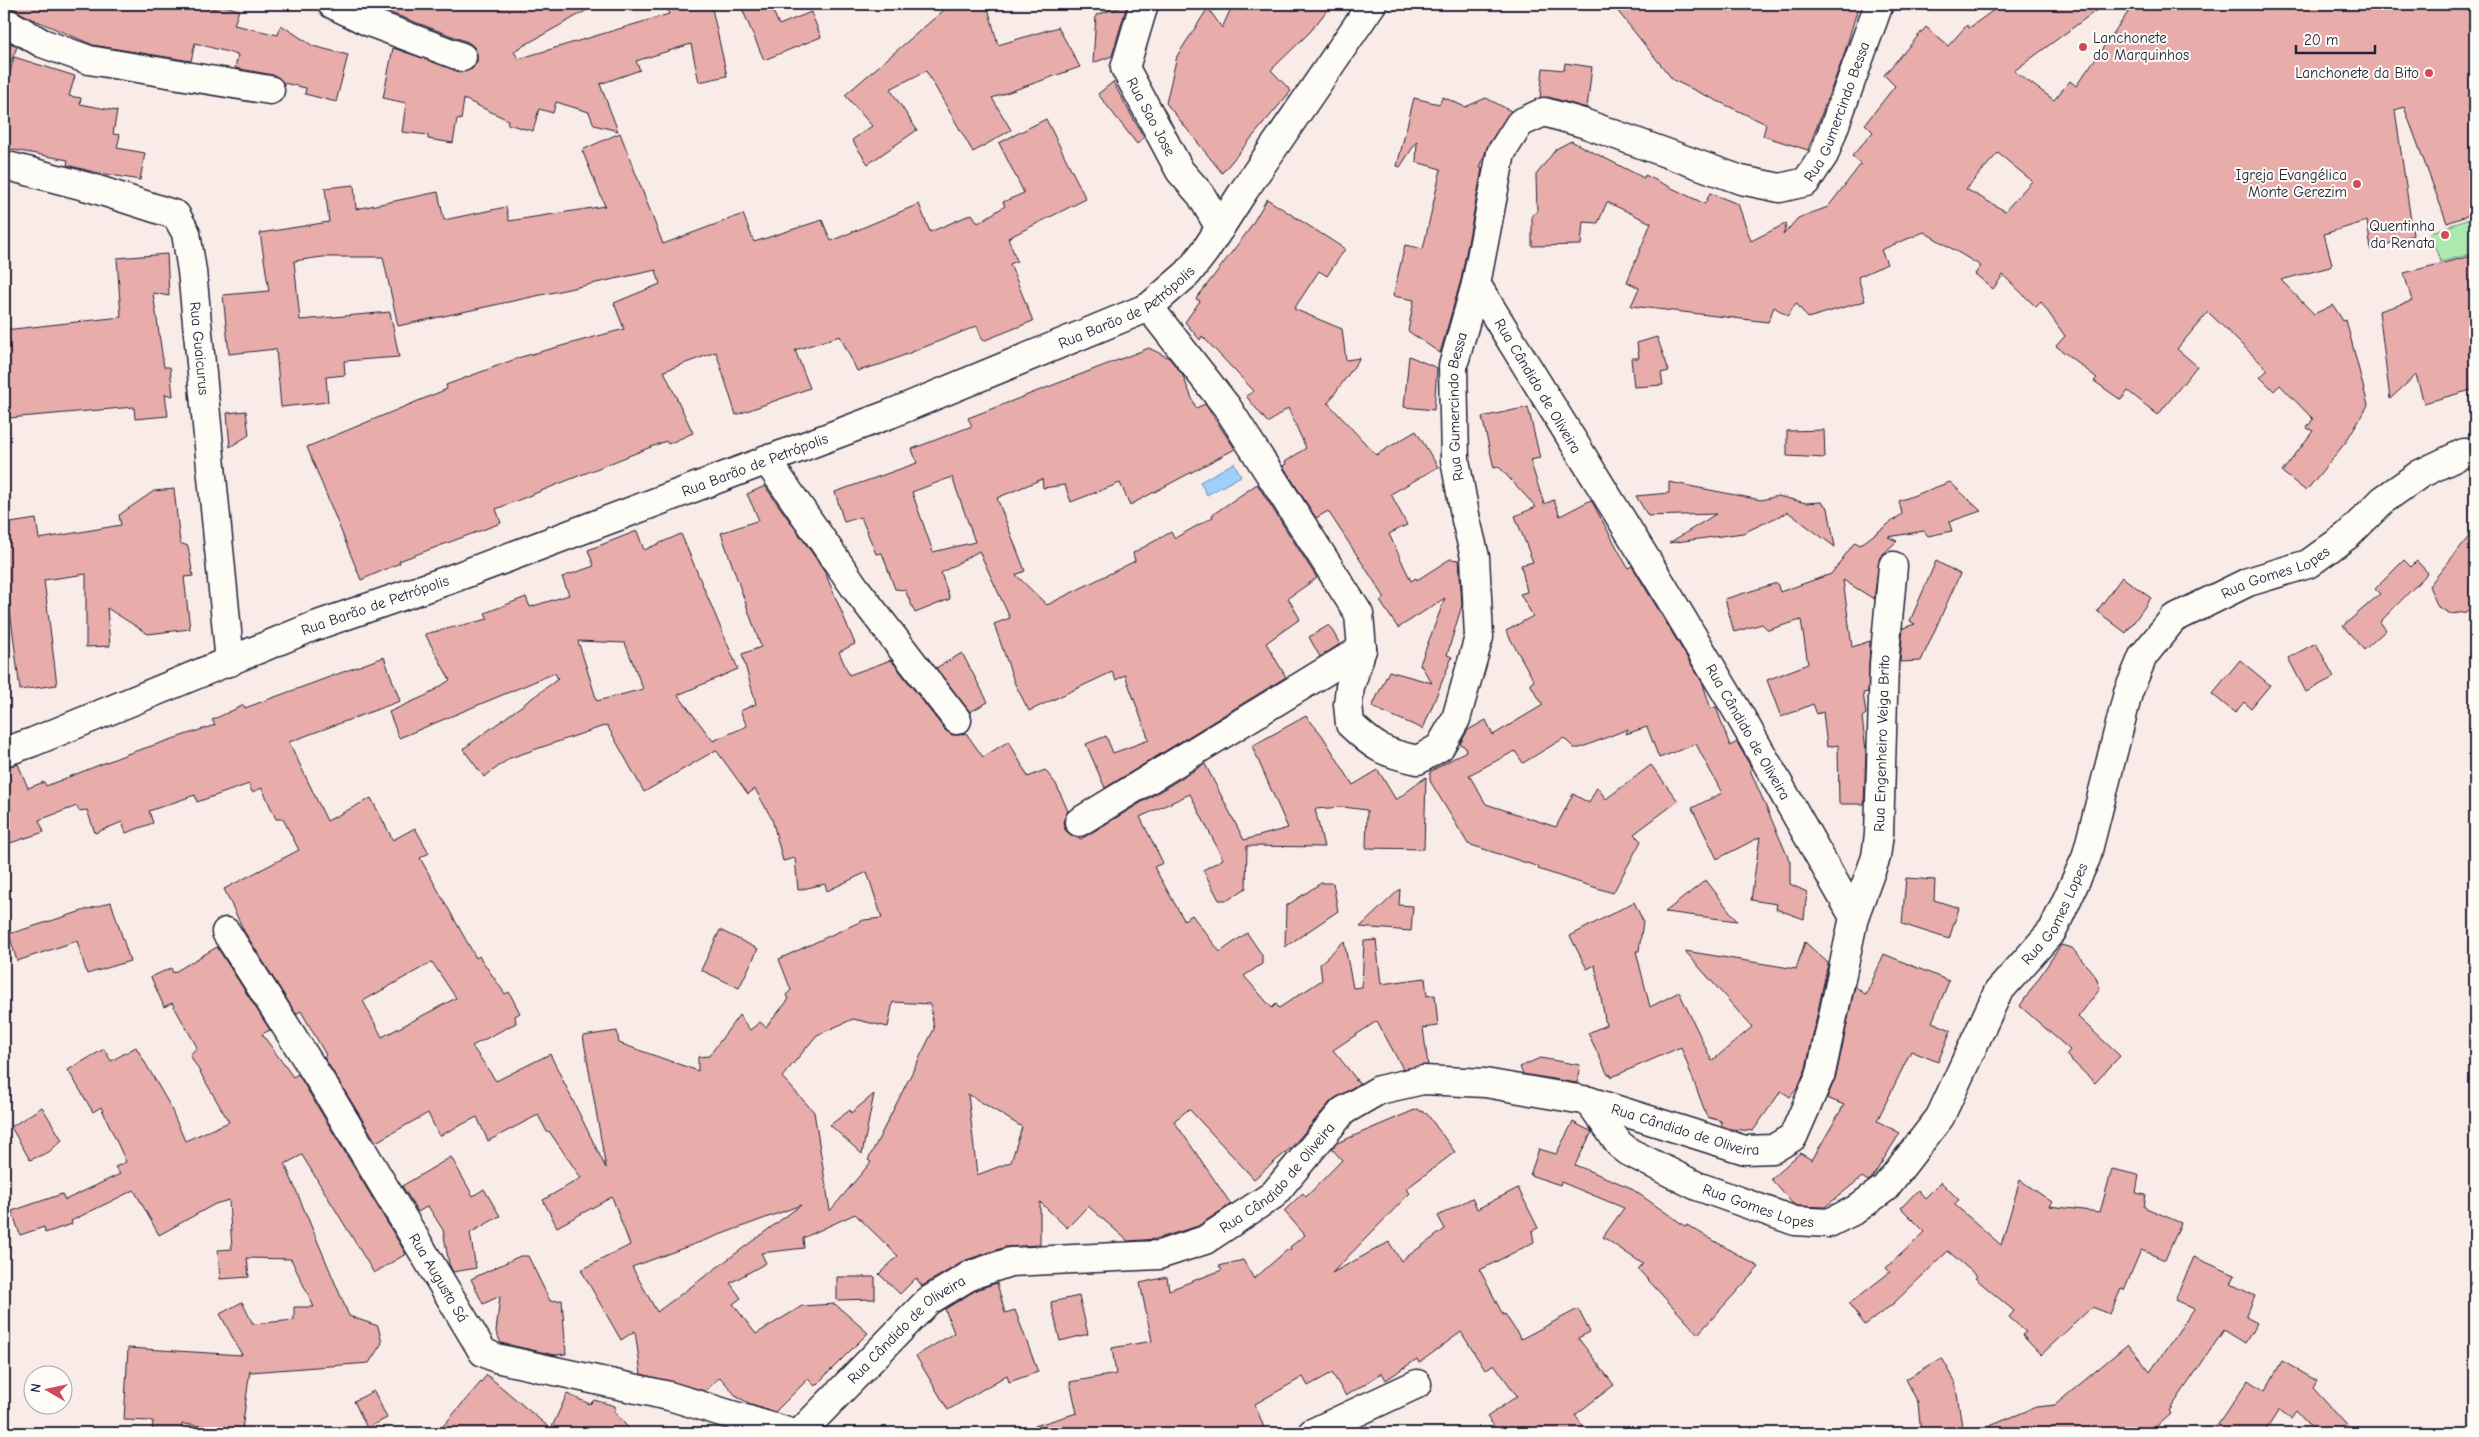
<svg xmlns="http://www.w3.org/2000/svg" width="2479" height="1437" viewBox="0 0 2479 1437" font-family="'Comic Neue',sans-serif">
	<rect width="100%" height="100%" fill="#f9ece8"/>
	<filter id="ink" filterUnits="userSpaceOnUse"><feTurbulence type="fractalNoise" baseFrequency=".02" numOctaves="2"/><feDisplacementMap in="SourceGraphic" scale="10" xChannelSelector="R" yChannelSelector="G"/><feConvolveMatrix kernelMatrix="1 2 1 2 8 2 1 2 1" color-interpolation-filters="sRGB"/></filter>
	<g filter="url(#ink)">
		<!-- green -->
		<path fill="#ace9af" stroke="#678675" d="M2475 217V253L2441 262 2429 233Z"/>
		<!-- water -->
		<path fill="#9fd0fc" stroke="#6d8aaf" d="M1234 463 1241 476 1207 495 1200 482Z"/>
		<!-- building -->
		<path fill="#e8adaa" stroke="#22223b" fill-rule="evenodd" d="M4 4H193L215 9 217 4 239 10 234 25 278 35 281 25 313 46 348 55 336 102 305 94 306 88 284 83 273 75 235 68 238 55 195 43 191 61 93 45 30 18Z
			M367 4H598L514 51 518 59 669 14 666 4H711L727 76 699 82 691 44 636 61 640 70 600 84 618 131 594 125 589 112 556 102 553 113 539 109 533 131 507 124 508 120 464 99 461 120 457 119 453 143 428 139V135L402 132 406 103 383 98 393 48 464 72 472 69 477 62V54L474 47 468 42Z
			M740 4H770L779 25 811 12 821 37 764 60Z
			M951 4H987L998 45 1058 27 1080 67 992 98 1011 130 973 152 926 71 890 89 917 130 868 164 852 140 872 126 845 95Z
			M1233 4H1332L1310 32 1271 70 1291 91 1222 173 1166 103 1177 56 1208 8 1222 28Z
			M1612 4H1859L1843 58 1808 150 1763 136 1766 124 1673 80Z
			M2002 4H2105L2014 71 2054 100 2070 81 2076 86 2134 4H2475V213L2447 223 2404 107 2395 110 2413 235 2371 250 2367 221 2324 234 2332 264 2330 267 2281 280 2314 314 2333 305 2343 321 2346 320 2368 405 2345 443 2306 491 2282 472 2313 431 2307 428 2313 419 2280 385 2274 391 2260 377 2268 370 2208 312 2177 349 2197 366 2158 415 2128 391 2121 400 2094 381 2097 378 2056 346 2065 336 2041 302 2036 307 2003 275 1993 289 1975 274 1981 266 1924 232 1881 250 1887 264 1858 277 1865 301 1808 318 1796 303 1788 316 1774 307 1768 322 1631 306 1639 288 1627 282 1651 223 1607 202 1598 223 1583 222 1581 245 1532 246V215L1537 212 1536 175 1556 149 1571 141 1644 178 1645 175 1705 204 1710 193 1738 204 1751 241 1787 223 1783 235 1798 218 1828 207 1861 164 1852 156 1873 132 1865 124 1895 86 1884 75 1926 27 1948 46 1967 25 1969 28ZM1998 153 2032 181 2005 211 1966 189Z
			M1127 5 1112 56 1093 63 1096 15Z
			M4 39 17 47 4 78Z
			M14 57 75 76 69 96 81 98 80 104 117 111 113 134 120 135 117 148 145 153 140 180 94 172 67 165 68 160 4 148V96Z
			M1565 63 1592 67 1587 108 1548 97 1540 98 1543 68 1564 70Z
			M1113 82 1144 138 1137 144 1098 94Z
			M1443 97 1465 107 1486 98 1511 111 1488 145 1480 168 1482 169 1461 280 1440 353 1408 331 1414 300 1393 296 1405 245 1423 249 1441 169 1416 162 1417 141 1400 167 1397 166 1414 98 1439 104Z
			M1046 119 1086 199 1008 238 1017 261 1010 264 1033 321 983 341 977 326 882 364 857 371 840 336 795 350 810 388 736 415 716 352 664 371 693 433 668 444 666 441 496 509 501 523 399 561 400 563 361 580 307 447 447 389 446 385 521 357 624 329 614 303 660 284 656 270 398 326 383 257H322L294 261 300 320 390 312 399 357 344 361 345 375 326 377 328 402 281 407 276 349 229 354 223 295 269 291 260 233 329 222 325 188 354 185 356 209 438 192 444 220 506 207 509 221 605 206 582 150 620 133 663 244 743 214 754 242 822 220 831 241 919 204 930 232 972 214 978 223 1005 206 1003 202 1024 193 999 143Z
			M1267 199 1345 249 1327 276 1319 271 1294 309 1342 329 1346 360 1360 358 1328 403 1376 455 1416 431 1438 467 1391 494 1407 525 1389 534 1411 581 1416 578 1417 580 1450 559 1459 560 1462 605 1447 655 1452 657 1423 729 1372 707 1389 671 1432 683 1420 664 1445 598 1398 628 1380 601 1385 598 1328 511 1316 518 1283 466 1286 464 1285 462 1306 448 1288 408 1268 423 1246 396 1254 391 1202 336 1200 340 1185 322 1200 301 1196 299 1248 231Z
			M167 254 169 296 153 293 164 367H170L173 396 165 394 168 416 135 419 134 407 9 418 5 330 121 317 117 258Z
			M2475 255V389L2424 403 2416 375 2390 399 2379 311 2412 301 2404 273Z
			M1657 337 1669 371 1661 373 1663 385 1634 387 1631 358H1639L1637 343Z
			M1149 348 1169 358 1182 374 1196 408 1205 404 1235 449 1130 505 1120 483 1071 502 1065 485 1043 488 1042 479 997 498 1025 571 1016 575 1047 605 1135 561 1133 553 1171 532 1175 538 1213 517 1212 515 1257 484 1317 578 1288 598 1300 619 1266 643 1286 677 1105 788 1086 744 1106 736 1113 753 1149 740 1125 675 1116 680 1112 672 1029 711 1015 684 994 624 1010 618 979 551 941 573 950 599 915 613 905 590 895 589 882 553 876 554 861 517 844 522 835 492 917 463 912 449 972 426 968 418ZM952 477 975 542 933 552 912 492Z
			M1409 356 1437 368 1434 410 1404 407Z
			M1528 407 1540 458 1530 460 1544 504 1554 500 1560 516 1591 500 1628 568 1632 566 1703 684 1711 709 1716 707 1730 746 1737 742 1752 769 1750 770 1790 862V884L1807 892 1804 919 1776 909 1777 904 1751 900 1760 837 1717 859 1692 808 1722 793 1696 744 1659 758 1647 727 1626 734 1628 729 1580 748H1574L1564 738 1523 763 1515 751 1469 775 1486 804 1556 827 1573 794 1589 803 1597 787 1606 799 1651 765 1678 801 1634 834 1641 841 1613 893 1565 878 1538 869 1539 867 1468 844 1430 781V772L1466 751 1465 747 1460 744 1468 730 1486 720 1493 735 1543 705 1530 684 1534 681 1506 631 1533 616 1520 594 1527 592 1521 565 1533 562 1515 516 1536 507 1499 467 1494 468 1482 417Z
			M246 411 249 435 230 447 227 413Z
			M1824 430 1825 458 1787 456V431Z
			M1669 482 1761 500 1778 496 1806 503 1821 502 1828 508 1835 547 1788 512 1743 533 1669 543 1716 514 1648 516 1636 496 1669 493Z
			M1950 482 1981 511 1949 522 1952 531 1928 536 1924 531 1888 537 1897 541 1880 557 1874 599 1843 580 1852 647 1870 641 1868 692 1863 693 1866 714 1862 717 1866 751 1864 804H1839L1838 745 1827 747 1823 712 1817 714 1813 704 1781 717 1767 680 1808 664 1801 620 1768 630 1762 624 1734 632 1725 599 1777 583 1780 592 1831 574 1855 542 1860 545 1902 514 1899 501Z
			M765 486 824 570 855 644 839 652 849 675 891 660 945 730 952 735H959L966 733 983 757 1009 741 1028 777 1045 770 1056 784 1068 811 1063 822 1065 830 1072 836 1081 839 1205 764 1244 840 1288 828 1252 746 1306 716 1322 735 1353 785 1378 770 1396 800 1426 777 1424 849 1366 848 1367 810 1343 807 1315 809 1324 847 1247 846 1246 888 1228 900H1219L1203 870 1223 859 1190 794 1140 817 1163 863 1154 867 1184 920 1192 915 1220 952 1247 933 1262 955V964L1244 976 1272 1008 1276 1004 1279 1008 1322 980 1320 964 1344 941 1353 988 1362 987 1364 941 1376 940 1381 984 1425 978 1427 996 1435 995 1438 1026 1423 1028 1428 1065 1403 1069 1377 1021 1333 1050 1357 1080H1354L1360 1083 1331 1101 1292 1147 1254 1179 1189 1109 1174 1121 1231 1204 1198 1226 1156 1239 1128 1241 1088 1206 1067 1228 1040 1202V1245L1005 1247 966 1260 922 1286 916 1278 900 1294 879 1274 898 1256 855 1214 803 1238 804 1248 761 1253 766 1263 730 1283 741 1298 733 1304 756 1334 802 1306 835 1304 868 1333 815 1386 808 1379 775 1412 755 1406 737 1397 720 1377 705 1391 641 1374 635 1331 621 1340 581 1270 630 1245 612 1197 557 1227 543 1200 581 1178 549 1131 547 1132 538 1115 488 1141 477 1117 439 1136 428 1113 376 1142 324 1057 326 1055 301 1011 296 1014 244 931 224 889 299 850 283 819H276L262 788 252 792 249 784 197 802 195 795 149 811 153 823 126 833 122 822 95 833 87 810 79 811 77 806 39 820 44 832 4 845V767L18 764 28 788 44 782 46 786 127 754 215 725 212 720 244 705 245 708 384 657 400 701 289 742 327 821 371 798 393 840 415 828 429 853 420 858 476 958 479 956 505 994 509 992 520 1013 515 1016 516 1023 472 1046 496 1081 550 1054 606 1168 583 1036 617 1031 619 1043 698 1071V1057L709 1056 739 1015 750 1030 760 1022 766 1027 789 999 786 995 791 990 779 959 864 920 882 918 867 872 827 891 825 884 798 890 795 858 783 861 772 819 755 789 748 794 716 750 644 792 607 725 510 758 484 777 463 749 558 679 555 673 399 738 389 712 427 695 450 680 425 634 488 619 485 613 526 597 530 607 569 595 562 577 594 566 588 550 637 531 644 550 681 534 738 669 678 695 713 741 747 726 740 711 756 704 742 654 761 647 721 533 759 520 747 494ZM578 641 625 643 643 689 597 701ZM432 962 456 998 382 1037 363 1001ZM893 1002 930 1004 934 1029 868 1160 871 1162 830 1211 814 1112 782 1077 817 1035 853 1019 888 1027ZM968 1094 1022 1127 1011 1162 977 1175ZM801 1205 657 1312 632 1267Z
			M174 489 180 543 188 546 193 576 184 577 190 629 148 634 107 608 110 646 86 647V574L44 580 57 685 20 690 4 563V524L36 519 39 539 121 525 119 515 154 491Z
			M2475 529V602L2466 612 2451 614 2438 607 2429 586Z
			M2404 560 2411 567 2417 561 2428 573 2380 622 2386 630 2364 650 2343 626 2380 594 2375 589Z
			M1936 561 1960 574 1921 661 1900 662 1903 628 1915 624 1910 621Z
			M2122 577 2151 598 2126 633 2097 611Z
			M1329 625 1340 644 1320 657 1309 637Z
			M2316 643 2334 677 2306 692 2288 658Z
			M962 653 988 702 970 712 936 668Z
			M2240 660 2270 685 2251 708 2244 702 2235 713 2212 694Z
			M1906 878 1935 880 1934 900 1959 908 1949 939 1902 924Z
			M1706 880 1737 921 1665 912Z
			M1321 883H1333L1338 911 1285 947 1286 906Z
			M1400 889 1399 905 1413 906 1411 931 1360 927Z
			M111 902 130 961 87 974 77 941 17 961 9 934Z
			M1634 902 1643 921 1639 951H1636L1650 1007 1679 992 1712 1061 1752 1027 1685 951 1796 969 1805 942 1828 963 1806 1068 1798 1087 1790 1097 1781 1091 1753 1131 1731 1129 1722 1126 1721 1121 1707 1117 1681 1047 1612 1077 1610 1074 1608 1075 1588 1033 1606 1025 1595 965 1587 969 1570 936Z
			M720 930 758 949 739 988 701 970Z
			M2061 945 2072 948 2096 977 2100 989 2078 1017 2120 1056 2095 1083 2066 1055 2070 1050 2020 1006Z
			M217 947 270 1030 262 1034 293 1077 298 1074 406 1254 374 1273 302 1155 285 1164 349 1316 378 1326 382 1343 369 1363 251 1372 250 1370 242 1430 182 1424V1433H152L153 1421 124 1420 128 1348 242 1355 220 1314 242 1302 253 1324 294 1320V1307H314L291 1259 247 1258 249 1277 220 1279 218 1250 232 1249 229 1200 215 1204 159 1235 134 1190 71 1221 72 1224 45 1233 44 1227 20 1235 12 1211 62 1194 65 1200 120 1174 115 1167 126 1162 101 1107 93 1112 68 1070 104 1049 111 1061 136 1047 169 1104 185 1141 229 1122 190 1055 197 1047 172 1003 164 1007 151 977 171 968 173 973Z
			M1884 954 1949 981 1932 1022 1951 1030 1938 1062 1911 1051 1877 1121 1900 1133 1872 1178 1868 1181 1862 1177 1825 1207 1798 1206 1793 1204 1771 1179 1800 1153 1812 1160 1844 1105 1827 1098 1836 1076 1855 986 1866 995Z
			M1540 1058 1580 1065 1577 1083 1523 1074 1520 1067Z
			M874 1094 862 1154 830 1125 850 1110 851 1113Z
			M42 1107 62 1140 49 1152 30 1160 11 1127Z
			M1417 1109 1427 1114 1455 1152 1406 1189 1410 1193 1332 1273 1389 1242 1401 1261 1445 1229 1438 1216 1472 1198 1477 1209 1518 1188 1538 1228 1532 1231 1534 1242 1480 1270 1503 1315 1505 1314 1521 1339 1578 1309 1590 1332 1578 1338 1614 1385 1575 1415 1588 1433H1500L1487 1417 1517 1396 1494 1364 1485 1370 1461 1332 1419 1363 1417 1359 1386 1380 1382 1373 1346 1396 1332 1373 1308 1386 1303 1377 1255 1404 1266 1433H1029L1028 1428 1077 1413 1070 1382 1116 1374 1112 1348 1152 1341 1140 1283 1167 1277 1169 1290 1222 1270 1219 1266 1243 1260 1254 1279 1287 1250H1291L1290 1247 1305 1235 1284 1211 1303 1193 1306 1197 1342 1160 1332 1149 1337 1143Z
			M1573 1122 1592 1132 1575 1165 1629 1187 1685 1226 1687 1225 1759 1267 1698 1334 1638 1269 1643 1264 1603 1237 1624 1208 1561 1182 1560 1185 1530 1175 1539 1149 1556 1154Z
			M451 1157 473 1196 484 1189 500 1216 470 1233 476 1268 453 1272 449 1264 443 1230 428 1206 418 1212 402 1186Z
			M2112 1169 2139 1175 2136 1193 2146 1195 2144 1207 2181 1223 2165 1260 2141 1250 2124 1290 2121 1289 2110 1314 2092 1307 2041 1355 2022 1335 2026 1332 2009 1317 2014 1311 1975 1278 1977 1276 1948 1251 1893 1304 1865 1325 1849 1304 1890 1272 1886 1268 1925 1232 1901 1208 1918 1190 1925 1198 1941 1182 1959 1200 1954 1204 2001 1245 2020 1180 2052 1202 2049 1206 2100 1212Z
			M520 1256H528L550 1301 562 1300 566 1354 555 1355 501 1343 496 1332 500 1296 483 1304 471 1279Z
			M2194 1257 2235 1275 2231 1284 2255 1296 2246 1317 2257 1323 2245 1343 2224 1330 2169 1411 2171 1413 2149 1433H1973L2036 1407 2055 1405 2128 1344 2150 1372 2194 1309 2175 1300Z
			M837 1277H875V1299L837 1300Z
			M997 1283 1005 1313 1015 1310 1038 1372 1009 1382 1007 1375 948 1410 916 1356 954 1333 945 1309 978 1289Z
			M1079 1296 1088 1334 1060 1341 1051 1302Z
			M1942 1358 1955 1381 1963 1433H1921L1918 1403 1906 1379Z
			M2282 1361 2317 1381 2313 1388 2354 1433H2316L2296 1411 2291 1418 2279 1410 2264 1433H2212L2249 1380 2265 1391Z
			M487 1375 551 1429 567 1394 590 1404 594 1400 615 1406V1413L633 1433H437Z
			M374 1391 387 1418 367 1428 354 1401Z"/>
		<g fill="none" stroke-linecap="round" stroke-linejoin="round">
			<defs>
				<g id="minor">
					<path d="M332 4 369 22 462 57"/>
					<path id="s1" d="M1144 4 1125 68 1180 171 1201 195 1220 228"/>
					<path d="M4 21 42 43 89 60 270 90"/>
					<path id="s2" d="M4 165 92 188 176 215 186 233 192 271 230 662"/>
					<path id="s3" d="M1149 307 1227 407 1359 614 1362 649 1350 687 1348 704 1350 724C1375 748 1384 753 1418 760L1440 747 1456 719 1479 637 1475 557 1466 520 1455 460 1453 366 1476 284 1501 153 1520 123 1544 112 1583 123 1741 180 1780 188 1806 182 1824 155 1879 4"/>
					<path d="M766 459 856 589 957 720"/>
					<path d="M1079 822 1362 649"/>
					<path id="s4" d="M1854 917 1876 857 1879 834 1884 664 1893 566"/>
					<path id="s5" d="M226 932 325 1088 483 1352 496 1358 669 1396 791 1433"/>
					<path id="s6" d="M1589 1101 1619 1144 1629 1152 1697 1186 1795 1221 1829 1223 1855 1210 1885 1188 1940 1117 1998 992 2053 930 2086 858 2128 693 2143 656 2173 619 2248 582 2308 564 2348 535 2383 500 2420 474 2464 453H2475"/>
					<path id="s7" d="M800 1433 928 1301 971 1275 1010 1262 1159 1255 1205 1240 1273 1195 1343 1111 1379 1090 1423 1080 1485 1083 1589 1101 1745 1150 1773 1149 1793 1137 1821 1073 1854 917 1739 714 1662 585 1476 284"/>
					<path d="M1312 1433 1417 1384"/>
				</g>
				<g id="tertiary">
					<path id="s8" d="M4 752 33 742 312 627 451 579 890 414 1149 307 1188 273 1205 251 1243 192 1372 4"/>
				</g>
			</defs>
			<!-- minor casing -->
			<use href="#minor" stroke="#22223b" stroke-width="31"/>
			<!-- tertiary casing -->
			<use href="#tertiary" stroke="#22223b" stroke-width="31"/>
			<!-- minor -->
			<use href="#minor" stroke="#fdfcf7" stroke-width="28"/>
			<!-- tertiary -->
			<use href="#tertiary" stroke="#fdfcf7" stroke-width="28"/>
		</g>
	</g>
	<!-- markers -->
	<g fill="#d1495b" stroke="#fdfcf7" stroke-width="2">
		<circle cx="2083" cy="47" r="5"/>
		<circle cx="2429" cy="73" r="5"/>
		<circle cx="2357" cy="184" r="5"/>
		<circle cx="2445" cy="235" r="5"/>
	</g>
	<g text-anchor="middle" stroke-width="4" stroke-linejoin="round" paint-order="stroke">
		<!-- poi labels -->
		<g font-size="15" fill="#22223b" stroke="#fdfcf7" text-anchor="end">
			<text x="2093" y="43" text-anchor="start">Lanchonete<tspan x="2093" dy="17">do Marquinhos</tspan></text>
			<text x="2419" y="78">Lanchonete da Bito</text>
			<text x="2347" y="180">Igreja Evangélica<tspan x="2347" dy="17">Monte Gerezim</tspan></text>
			<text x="2435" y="231">Quentinha<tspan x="2435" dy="17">da Renata</tspan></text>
		</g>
		<!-- street labels -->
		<g font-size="15" fill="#22223b" stroke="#fdfcf7">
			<text dy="5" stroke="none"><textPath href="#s3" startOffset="1612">Rua Gumercindo Bessa</textPath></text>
			<text dy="5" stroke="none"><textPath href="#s1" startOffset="122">Rua Sao Jose</textPath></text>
			<text dy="5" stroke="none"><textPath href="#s8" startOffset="1209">Rua Barão de Petrópolis</textPath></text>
			<text dy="5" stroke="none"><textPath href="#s2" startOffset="316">Rua Guaicurus</textPath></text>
			<text transform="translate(1538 386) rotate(59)" y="5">Rua Cândido de Oliveira</text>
			<text dy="5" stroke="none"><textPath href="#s3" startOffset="939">Rua Gumercindo Bessa</textPath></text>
			<text dy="5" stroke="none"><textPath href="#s8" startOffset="804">Rua Barão de Petrópolis</textPath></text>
			<text dy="5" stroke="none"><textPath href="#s6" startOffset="1106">Rua Gomes Lopes</textPath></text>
			<text dy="5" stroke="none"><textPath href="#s8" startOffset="399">Rua Barão de Petrópolis</textPath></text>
			<text transform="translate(1748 732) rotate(60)" y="5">Rua Cândido de Oliveira</text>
			<text dy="5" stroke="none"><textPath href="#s4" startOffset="178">Rua Engenheiro Veiga Brito</textPath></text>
			<text dy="5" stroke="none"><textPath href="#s6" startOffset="671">Rua Gomes Lopes</textPath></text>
			<text dy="5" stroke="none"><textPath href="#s7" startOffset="1019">Rua Cândido de Oliveira</textPath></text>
			<text dy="5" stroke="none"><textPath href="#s7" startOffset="569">Rua Cândido de Oliveira</textPath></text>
			<text dy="5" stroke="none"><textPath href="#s6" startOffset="206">Rua Gomes Lopes</textPath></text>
			<text dy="5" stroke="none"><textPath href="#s5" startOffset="406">Rua Augusta Sá</textPath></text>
			<text dy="5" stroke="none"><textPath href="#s7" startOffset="149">Rua Cândido de Oliveira</textPath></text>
		</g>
	</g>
	<!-- margin -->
	<rect width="2479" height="1437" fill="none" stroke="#fdfcf7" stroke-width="20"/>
	<rect x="10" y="10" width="2459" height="1417" fill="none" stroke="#22223b" stroke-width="2" filter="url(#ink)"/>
	<!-- north arrow -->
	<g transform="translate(48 1390) rotate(279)"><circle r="24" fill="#fdfcf7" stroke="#a5a5ac"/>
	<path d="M0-4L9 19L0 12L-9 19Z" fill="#d1495b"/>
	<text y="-8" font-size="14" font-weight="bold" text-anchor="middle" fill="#22223b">N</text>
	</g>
	<!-- scale -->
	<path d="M2296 45v8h79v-8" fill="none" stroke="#22223b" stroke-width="2.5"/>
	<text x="2304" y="45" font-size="15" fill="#22223b" stroke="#fdfcf7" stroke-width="4" paint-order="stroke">20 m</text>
</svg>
